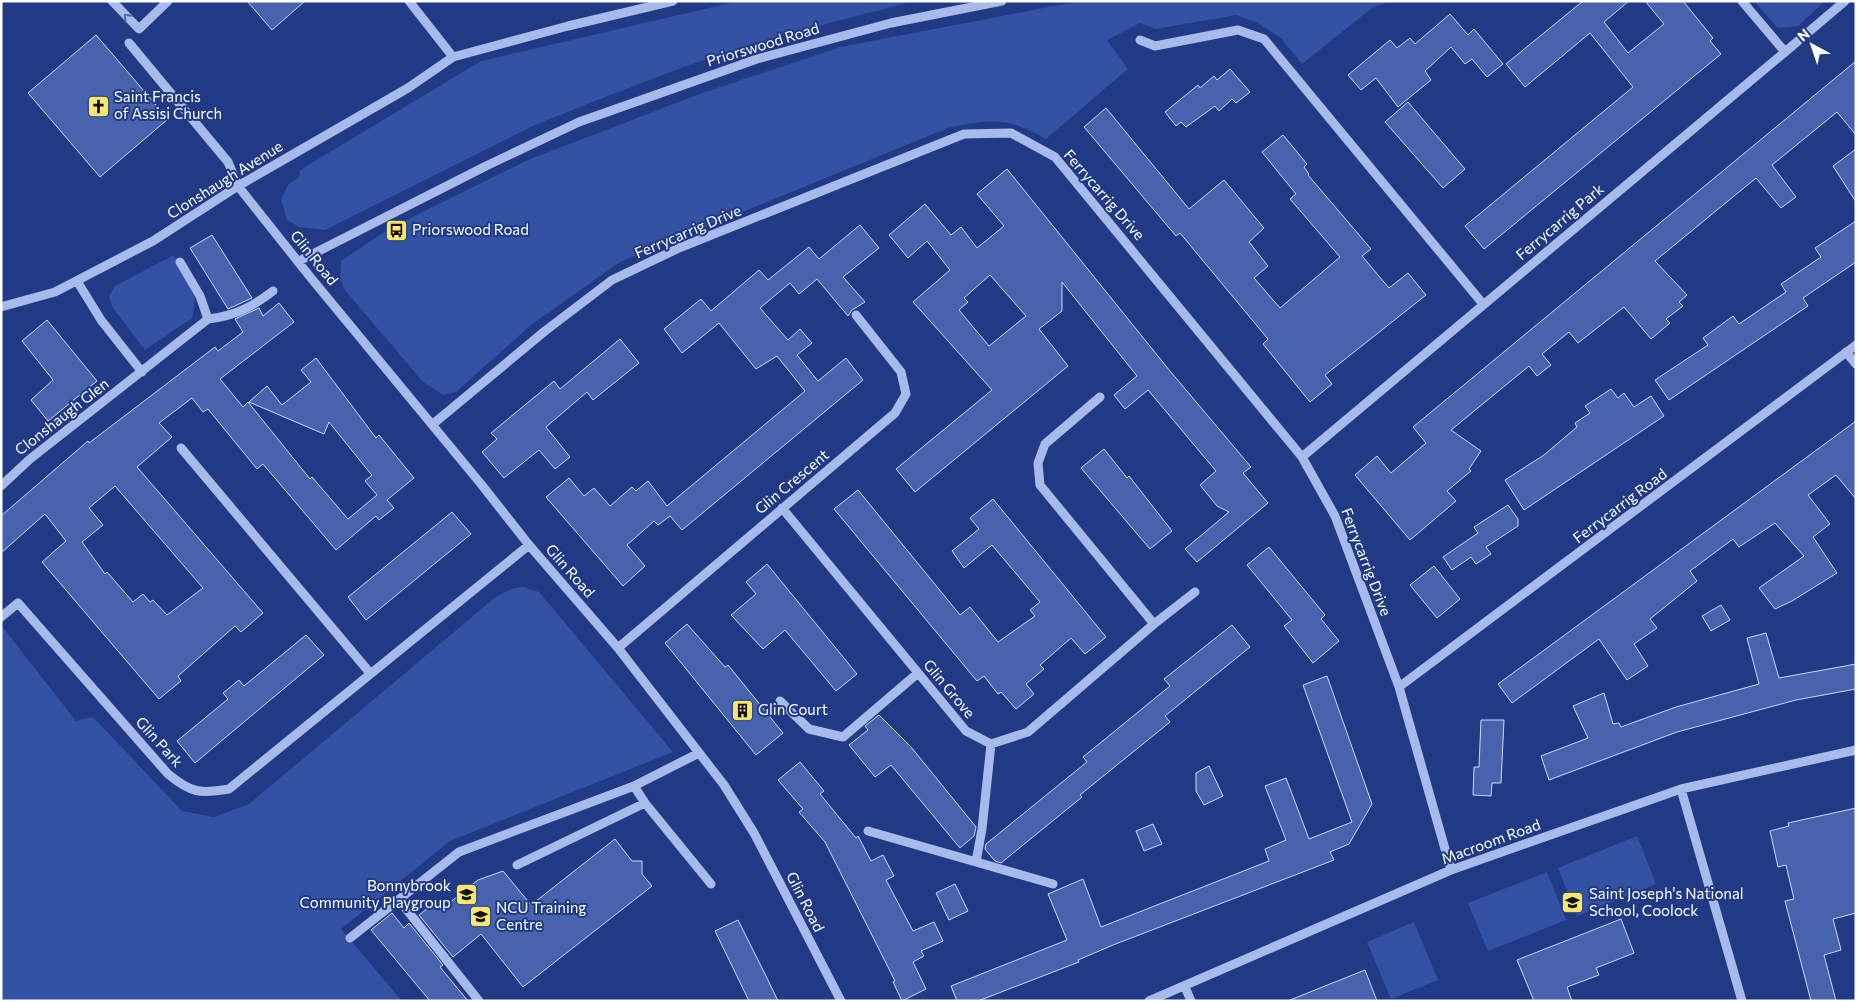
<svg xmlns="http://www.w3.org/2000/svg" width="1857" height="1002" viewBox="0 0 1857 1002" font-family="Commissioner,sans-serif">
	<rect width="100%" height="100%" fill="#203a85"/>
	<!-- green -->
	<path fill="#3352a3" d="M739 1H914L784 35 686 66 600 99 535 125 325 230 299 227 287 220 281 199 288 185 299 177 300 170 481 61Z
		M1080 1H1392L1372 8 1302 64 1281 38 1258 23 1236 15 1156 29 1140 23 1107 40 1128 69 1046 139C1009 117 989 119 948 128L620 262 531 325 456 392 443 395 422 381 345 290 340 279 341 261 390 228 528 160 702 93 840 47Z
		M1754 1H1825L1798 26 1778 28Z
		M174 255 195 298 192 318 145 350 113 308 109 296 115 286Z
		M524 587 539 592 673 752 450 841 341 929 402 1001H1V625L76 721 93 717 182 811 214 817 249 804 497 596 514 588Z
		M1637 836 1656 884 1577 916 1558 868Z
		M1547 872 1566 920 1488 951 1468 903Z
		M1414 922 1438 980 1391 999 1367 942Z"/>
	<!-- building -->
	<path fill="#4863ae" stroke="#cdd9f7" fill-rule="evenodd" d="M247 1H305L272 30Z
		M1583 1H1629L1604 22 1628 53 1664 24 1645 1H1683L1713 38 1710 41 1721 54 1484 249 1465 226 1633 87 1590 33 1525 87 1506 64Z
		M1450 14 1468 35 1474 29 1503 64 1487 77 1472 59 1465 64 1451 47 1425 71 1431 80 1398 107 1376 78 1361 90 1348 75 1390 40 1397 48 1410 38 1415 44Z
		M96 35 168 119 100 177 28 93Z
		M1856 61V135L1837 112 1772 165 1796 197 1781 208 1756 178 1655 261 1687 295 1679 302 1683 306 1666 319 1670 323 1651 339 1624 307 1578 343 1569 332 1542 354 1551 365 1537 376 1529 366 1451 430 1481 451 1469 469 1471 471 1447 491 1456 501 1410 540 1355 475 1377 456 1391 473 1426 443 1413 427Z
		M1230 69 1250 92 1236 103 1232 99 1219 111 1215 106 1186 127 1181 122 1176 126 1165 112 1198 85 1200 88 1214 76 1217 80Z
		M1408 102 1465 169 1443 188 1385 122Z
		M1106 108 1189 209 1224 180 1264 228 1249 242 1268 266 1254 278 1280 308 1340 257 1290 199 1296 194 1262 152 1283 135 1307 164 1304 167 1309 174 1308 175 1371 249 1362 256 1389 288 1408 273 1426 295 1325 375 1332 384 1310 402 1263 344 1268 339 1180 233 1176 236 1084 127Z
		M1856 149V202L1833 166Z
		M1007 169 1170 371 1251 467 1243 473 1268 503 1197 562 1185 549 1229 512 1217 506 1200 485 1216 471 1148 390 1125 409 1114 395 1137 376 1062 282V311L1039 329 1068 366 915 492 896 469 992 390 913 302 950 270 927 241 908 258 889 235 925 204 951 235 961 227 977 248 1004 226 977 194ZM990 275 1026 316 989 346 959 310 968 302 964 298Z
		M1856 221V262L1803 298 1808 306 1669 400 1655 380 1708 345 1703 338 1733 316 1739 324 1786 292 1781 284 1821 257 1815 248Z
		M860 225 879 248 843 277 865 302 852 310 848 316 817 279 799 294 790 283 760 308 788 340 800 329 812 343 797 355 818 381 846 358 863 380 682 530 670 516 658 525 654 521 627 545 645 566 623 586 546 497 569 478 584 496 594 488 610 506 632 487 636 491 648 481 667 506 805 391 777 356 756 369 719 323 682 353 664 329 701 299 711 311 759 270 768 280 809 247 819 259Z
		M212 235 252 298 228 309 190 248Z
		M279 303 294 322 220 379 243 407 248 402 310 479 312 477 348 519 377 495 365 481 372 475 370 473 329 422 324 434 249 402 267 386 282 405 311 382 301 370 316 358 376 438 379 435 414 478 387 500 394 508 379 520 376 516 336 550 263 464 257 469 208 409 203 412 192 398 159 423 172 437 137 467 263 613 241 632 235 626 178 676 181 681 159 699 42 562 66 541 45 514 1 553V516L88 441 89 443 215 347 218 351 243 332 235 319 259 308 263 316ZM115 486 203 588 167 615 153 600 150 602 143 594 133 602 107 572 105 574 82 542 103 525 89 508Z
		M47 320 97 381 48 421 31 400 53 380 22 341Z
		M620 339 639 363 593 400 587 392 546 427 570 457 555 469 539 450 504 478 482 452 497 439 491 433 554 381 560 389Z
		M1611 389 1618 398 1624 393 1634 407 1651 396 1664 416 1524 510 1505 480 1544 455 1577 427 1575 423 1590 413 1585 406Z
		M1856 421V499L1836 475 1808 495 1830 524 1813 537 1837 573 1792 601 1775 609 1759 588 1804 556 1775 523 1739 547 1733 539 1690 571 1697 581 1650 619 1657 628 1634 644 1648 666 1627 680 1599 639 1512 703 1498 684Z
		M1104 449 1127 478 1129 476 1172 531 1150 549 1081 468Z
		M858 490 960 615 970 607 998 642 1035 616 1030 610 1040 602 992 545 964 568 952 551 979 529 970 518 993 499 1106 637 1085 654 1071 638 1040 665 1044 669 1026 684 1034 694 1016 709 1001 692 998 694 984 676 977 681 834 509Z
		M1508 505 1518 519V526L1486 547 1491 554 1476 564 1471 557 1452 570 1443 557 1478 533 1474 527Z
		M452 512 471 534 366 620 348 597Z
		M1269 547 1325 615 1321 619 1339 641 1313 663 1284 626 1292 620 1247 565Z
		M767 564 857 674 836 691 785 630 763 649 731 615 756 594 746 582Z
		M1434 566 1460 599 1437 618 1410 585Z
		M1721 605 1730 620 1711 631 1702 616Z
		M687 624 725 667 728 665 783 733 756 755 665 643Z
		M1232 625 1250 647 1165 716 1170 722 1080 795 1082 797 1001 863 995 861 985 849 986 844 1087 762 1083 757 1170 686 1164 679Z
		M1766 633 1779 678 1856 664V689L1796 700 1677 732 1549 780 1541 756 1588 738 1573 706 1604 693 1613 724 1619 723 1621 727 1676 707 1759 684 1747 638Z
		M306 635 324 655 195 763 177 741 228 699 223 693 239 680 244 686Z
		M1327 676 1372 804 1349 844 1330 852 1334 860 1113 945 1078 960 1079 962 978 1001H957L951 986 1067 940 1048 894 1083 879 1101 927 1269 861 1265 849 1286 840 1265 786 1286 778 1309 839 1352 822 1303 685Z
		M879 715 911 747 976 827 974 836 960 848 891 765 875 777 849 745 868 730 865 726Z
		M1481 720H1504L1501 783H1492L1491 796 1473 795 1474 767H1479Z
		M800 762 824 791 820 794 856 838 858 836 871 861 883 855 894 876 886 880 913 931 934 922 943 941 921 951 924 956 913 962 926 989 902 1001 893 982 895 981 825 842 799 812 803 809 778 780Z
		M1209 766 1223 796 1204 805 1196 791V773Z
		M1856 808V913L1833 919 1841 950 1824 955 1836 1001H1811L1785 901 1794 899 1786 865 1778 867 1770 831 1789 826 1788 823Z
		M1153 824 1162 844 1144 851 1136 831Z
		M615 839 632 861H642V874L652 886 523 987 481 934 453 957 419 915 438 900 443 908 478 880 503 871 531 905Z
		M955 884 968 911 949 920 936 893Z
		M392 913 404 928 409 923 443 965 440 967 468 1001H430L371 930Z
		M1621 919 1634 953 1596 968 1599 975 1567 987 1572 1001H1534L1517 960Z
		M738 920 767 978 778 1001H749L734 970 715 931Z
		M1365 970 1377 1001H1290V1000Z"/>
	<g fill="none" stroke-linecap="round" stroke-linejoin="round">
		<!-- minor -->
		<path stroke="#a8baea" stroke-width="9" d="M112 1 139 29 168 1
			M409 1 453 57
			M1140 40 1155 46 1238 30 1264 39 1483 304
			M129 43 228 162 238 186 311 278 481 484 529 545 618 648 724 785 754 833 841 1001
			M1785 52 1845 1
			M299 261 486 166 579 122 757 59 891 23 1002 1
			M180 262 200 296 208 319
			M77 281 101 320 142 372
			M1 307 55 292 153 241 238 186 408 88 453 57 568 26 673 1
			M1846 352 1856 364
			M433 424 545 331 612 280 679 248 964 134 1011 133 1055 157 1302 457 1335 516 1399 687 1451 870
			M181 448 370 673
			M1302 457 1785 52 1742 1
			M1 486 30 459 208 319C235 316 252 307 273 291
			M782 508 966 731 991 744 1028 732 1154 624 1040 485 1038 463 1045 444 1100 397
			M1 617 18 603 168 774C191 793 200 794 229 789L529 545
			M1154 624 1195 592
			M618 648 895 413 906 394 901 372 856 315
			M1399 687 1856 345
			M780 701 809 729 843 737 918 673
			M634 786 645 803 711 884
			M1681 789 1742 1001
			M868 831 1053 884
			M976 862 982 829 991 744
			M517 865 645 803
			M399 900 479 1001
			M350 938 459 852 634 786 699 753
			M1185 987 1191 1001
			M1149 1001 1451 870 1681 789 1856 750"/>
	</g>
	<!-- one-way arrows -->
	<defs><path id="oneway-chevron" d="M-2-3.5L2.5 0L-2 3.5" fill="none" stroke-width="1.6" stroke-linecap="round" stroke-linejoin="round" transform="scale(1.25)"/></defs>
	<use stroke="#5067a8" href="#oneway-chevron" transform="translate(127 17) rotate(-134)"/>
	<!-- icons -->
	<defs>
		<symbol id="church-square" viewBox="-11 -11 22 22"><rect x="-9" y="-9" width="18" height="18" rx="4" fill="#f7e769" stroke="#203a85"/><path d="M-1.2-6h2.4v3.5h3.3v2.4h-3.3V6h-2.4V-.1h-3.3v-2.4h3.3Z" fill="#111"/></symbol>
		<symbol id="bus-square" viewBox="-11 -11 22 22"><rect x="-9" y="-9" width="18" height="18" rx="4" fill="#f7e769" stroke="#203a85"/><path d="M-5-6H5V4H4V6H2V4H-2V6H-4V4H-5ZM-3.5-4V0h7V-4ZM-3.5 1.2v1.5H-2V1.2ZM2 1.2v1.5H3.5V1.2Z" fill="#111"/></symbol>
		<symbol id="building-square" viewBox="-11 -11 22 22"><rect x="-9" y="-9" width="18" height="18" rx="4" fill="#f7e769" stroke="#203a85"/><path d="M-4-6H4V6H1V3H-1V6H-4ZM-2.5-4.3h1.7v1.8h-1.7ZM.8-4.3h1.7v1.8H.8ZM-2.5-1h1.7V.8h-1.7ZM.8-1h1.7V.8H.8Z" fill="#111"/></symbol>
		<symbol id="school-square" viewBox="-11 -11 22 22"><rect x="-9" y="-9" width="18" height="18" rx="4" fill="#f7e769" stroke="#203a85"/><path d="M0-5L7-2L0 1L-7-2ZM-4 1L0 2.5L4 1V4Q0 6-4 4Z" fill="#111"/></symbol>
		<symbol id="university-square" viewBox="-11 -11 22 22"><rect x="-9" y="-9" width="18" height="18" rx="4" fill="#f7e769" stroke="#203a85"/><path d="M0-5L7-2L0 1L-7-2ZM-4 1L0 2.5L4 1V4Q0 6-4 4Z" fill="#111"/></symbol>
	</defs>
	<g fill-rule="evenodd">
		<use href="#church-square" x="86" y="94" width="25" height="25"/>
		<use href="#bus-square" x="384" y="218" width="25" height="25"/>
		<use href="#building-square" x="730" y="698" width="25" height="25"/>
		<use href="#school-square" x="454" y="882" width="25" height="25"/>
		<use href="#school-square" x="1560" y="890" width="25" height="25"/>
		<use href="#university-square" x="468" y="904" width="25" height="25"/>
	</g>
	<g text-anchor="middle" stroke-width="4" stroke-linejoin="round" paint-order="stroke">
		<!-- street labels -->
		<g font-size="15" fill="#fff" stroke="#203a85">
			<text transform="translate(763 45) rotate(-17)" y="5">Priorswood Road</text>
			<text transform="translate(225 180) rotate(-32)" y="5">Clonshaugh Avenue</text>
			<text transform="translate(1104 195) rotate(49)" y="5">Ferrycarrig Drive</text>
			<text transform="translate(1560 222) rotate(-40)" y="5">Ferrycarrig Park</text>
			<text transform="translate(688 232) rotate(-23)" y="5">Ferrycarrig Drive</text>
			<text transform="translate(314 258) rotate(51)" y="5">Glin Road</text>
			<text transform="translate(62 417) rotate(-38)" y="5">Clonshaugh Glen</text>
			<text transform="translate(792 482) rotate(-40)" y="5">Glin Crescent</text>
			<text transform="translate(1620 506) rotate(-37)" y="5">Ferrycarrig Road</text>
			<text transform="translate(1366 562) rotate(69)" y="5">Ferrycarrig Drive</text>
			<text transform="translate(570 571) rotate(49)" y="5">Glin Road</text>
			<text transform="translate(949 689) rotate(50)" y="5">Glin Grove</text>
			<text transform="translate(159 742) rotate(48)" y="5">Glin Park</text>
			<text transform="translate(1491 842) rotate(-20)" y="5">Macroom Road</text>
			<text transform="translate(805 902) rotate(63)" y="5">Glin Road</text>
		</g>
		<!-- poi labels -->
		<g font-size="15" fill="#fff" stroke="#203a85" text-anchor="start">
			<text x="114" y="102">Saint Francis<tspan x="114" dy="17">of Assisi Church</tspan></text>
			<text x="412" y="235">Priorswood Road</text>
			<text x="758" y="715">Glin Court</text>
			<text x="451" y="891" text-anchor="end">Bonnybrook<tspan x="451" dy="17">Community Playgroup</tspan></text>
			<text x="1589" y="899">Saint Joseph's National<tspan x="1589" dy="17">School, Coolock</tspan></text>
			<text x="496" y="913">NCU Training<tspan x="496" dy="17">Centre</tspan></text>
		</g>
	</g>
	<!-- border -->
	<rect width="1857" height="1002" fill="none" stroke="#ffffff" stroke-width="5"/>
	<!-- north arrow -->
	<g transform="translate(1812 45) rotate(320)" stroke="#203a85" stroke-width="4" paint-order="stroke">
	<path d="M0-4L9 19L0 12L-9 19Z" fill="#ffffff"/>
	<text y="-8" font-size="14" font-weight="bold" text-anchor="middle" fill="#ffffff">N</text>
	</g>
</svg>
